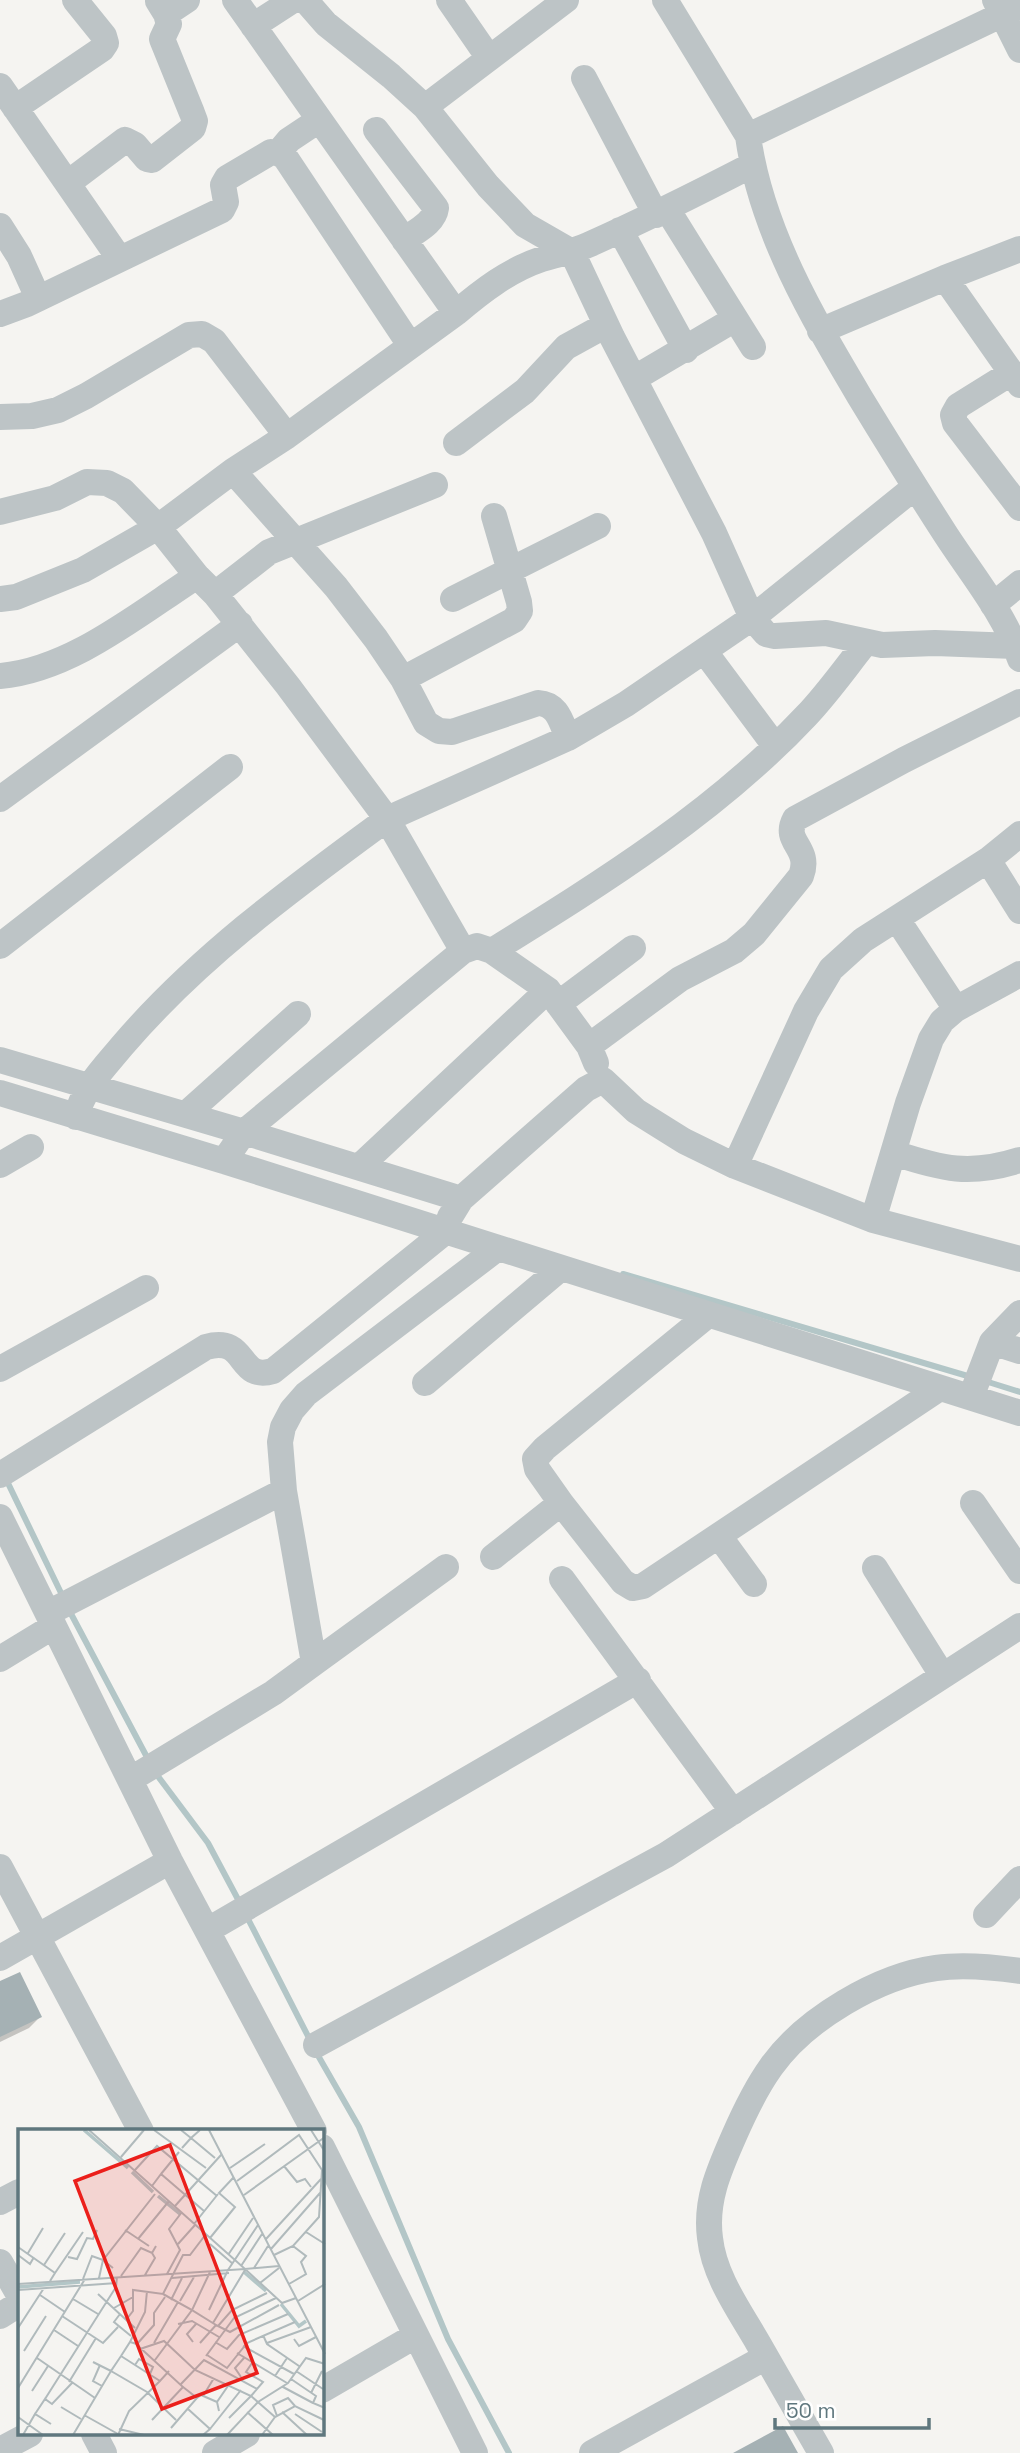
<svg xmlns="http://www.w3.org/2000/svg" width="1020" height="2453" viewBox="0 0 1020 2453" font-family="'Space Grotesk',sans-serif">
	<rect width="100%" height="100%" fill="#f5f4f1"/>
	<!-- shadow -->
	<path fill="#0003" d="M0 1983 40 2017 29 2028 0 2042Z"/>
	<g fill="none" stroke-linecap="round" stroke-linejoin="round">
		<!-- stream -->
		<path stroke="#b3c6c7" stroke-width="6" d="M623 1274 971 1377
			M985 1381 1020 1392
			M5 1477 63 1597
			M69 1610 149 1761
			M154 1771 208 1843 241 1905
			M246 1915 311 2042
			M316 2052 359 2127 448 2339 509 2453"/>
	</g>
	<!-- building -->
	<path fill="#a5b1b4" d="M20 1972 42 2017 0 2037V1981Z
		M783 2426 798 2453H733Z"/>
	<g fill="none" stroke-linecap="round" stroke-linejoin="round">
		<!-- minor -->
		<path stroke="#bdc4c6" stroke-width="26" d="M235 0 456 313C482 291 509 270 542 259 558 254 573 252 588 245 644 220 698 193 752 165
			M305 0 326 24 391 76 425 107 488 186 525 225 572 252 612 337 714 533 752 618 766 634 775 636 826 633 882 645 935 643 1015 646
			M449 0 489 58
			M665 0 748 136
			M995 0 1020 50
			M158 1 166 14 187 0
			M253 26 293 0
			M584 78 656 215
			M0 86 119 258
			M425 107 566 0
			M15 108 102 49 106 43 104 36 75 0
			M376 130 436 208C434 223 416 231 404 240
			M278 153 289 140 319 120
			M68 183 125 140 135 145 147 159 152 160 193 128 195 121 192 113 162 39 169 24 166 14
			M667 209 753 347
			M0 226 19 256 38 298
			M620 230 686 350
			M945 278 1020 249
			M0 314 27 304 222 210 226 202 223 185 227 178 271 152 278 153 285 157 410 345
			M820 331 945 278 1020 385
			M1011 373 958 406 953 415 955 423 1020 508
			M635 378 735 319
			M0 417 32 416 58 410 86 396 189 335 202 334 214 341 287 436
			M456 443 525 391 566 347 606 325
			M233 471 336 587 376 639 403 679 426 723 439 731 452 732 538 703C558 704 561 722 568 738
			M0 512 55 498 87 482 107 483 123 491 158 527 197 576 215 594 269 552 435 485
			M0 599 16 597 83 570 158 527 233 471 287 436 456 313
			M453 599 598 526
			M993 605 1020 583
			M705 652 775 746
			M1020 659C1004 613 972 575 946 535 917 490 889 445 861 399 813 318 761 231 748 136L1020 6
			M0 676C71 670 138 614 197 576
			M403 679 514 620 520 611 519 602 494 516
			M0 799 240 624
			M988 860 1020 911
			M897 919 956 1009
			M0 946 230 767
			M463 951 387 819 568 738 626 704 752 618 915 487
			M492 951C603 882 716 812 806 716 828 693 846 667 866 642
			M558 1004 633 948
			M589 1046 680 979 734 951 754 934 801 876C812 847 782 843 795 819L904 760 1020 702
			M0 1060 244 1132 461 1199
			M0 1093 224 1161 1020 1413
			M186 1114 298 1014
			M76 1117C84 1087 103 1069 122 1046 198 957 293 888 387 819L288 686 215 594
			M894 1153C942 1169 970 1176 1020 1160
			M224 1161 244 1132 463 951 477 946 492 951 548 990 589 1046 596 1063
			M0 1165 31 1147
			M735 1166 806 1011 831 969 863 940 988 860 1020 834
			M359 1167 548 990
			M873 1220 1020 1259
			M992 1342 1020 1351
			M0 1369 146 1288
			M425 1383 561 1268
			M971 1397 992 1342 1020 1313
			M0 1475 206 1347C249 1335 236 1382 273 1371L445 1232 450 1217 461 1199 586 1089 603 1080 636 1111 684 1141 735 1166 873 1220 908 1103 931 1039 942 1021 956 1009 1020 974
			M561 1503 537 1469 535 1459 545 1448 708 1315
			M973 1503 1020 1571
			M0 1517 170 1861 314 2131
			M719 1536 754 1584
			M493 1557 561 1503 623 1582 633 1588 643 1586 940 1388
			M875 1568 942 1675
			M562 1579 733 1812
			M48 1613 284 1491
			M0 1659 54 1626
			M314 1663 446 1567
			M131 1779 273 1693 314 1663 284 1491 280 1442 283 1427 292 1410 306 1394 498 1248
			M0 1867 141 2131
			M986 1915 1020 1879
			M208 1930 638 1680
			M0 1958 170 1861
			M316 2045 666 1855 1020 1626
			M322 2147 475 2453
			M0 2202 19 2192
			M0 2262 19 2295
			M0 2316 19 2304
			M322 2390 415 2336
			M94 2434 104 2453
			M0 2450 30 2434
			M215 2453 247 2434
			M592 2453 766 2357
			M821 2453C800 2416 779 2379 758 2343 739 2310 714 2276 710 2238 705 2201 719 2170 734 2136 744 2113 756 2088 771 2067 805 2019 878 1976 936 1968 963 1964 993 1967 1020 1971"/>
	</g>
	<!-- overview -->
	<g transform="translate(18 2129)">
		<rect width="306" height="306" fill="#f5f4f1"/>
		<path fill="none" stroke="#b3c6c7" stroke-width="3.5" d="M66 1 110 39M114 43 135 63M140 67 162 85M226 143 248 162M0 158 62 153M263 175 281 197 288 192"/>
		<path fill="none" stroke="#b0babc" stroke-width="2" d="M71 1 227 140 261 137M136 1 188 39M163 1 173 9 164 19M182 1 173 9 197 29M191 1 307 225M293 1 307 23M103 28 126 1M266 37 279 53 287 50 293 58M212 39 247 15M117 41 139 17 199 67M143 45 161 23M219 52 281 6 304 41 301 88 275 117 256 126M134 57 143 45 186 82M226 66 307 8M157 77 203 26M176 95 200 65M107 101 131 117M288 103 307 115M192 109 217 78 201 64 215 49M120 110 151 72M248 110 303 50M160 115 177 96M192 115 215 135M0 118 37 144 32 152M253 120 302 64M10 124 25 99M0 126 12 135 16 128M210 126 235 89M50 128 59 130 69 109 75 110 79 101M26 136 47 104M223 137 244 105M236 139 250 117M192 143 174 181 198 196M37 144 65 103M149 145 162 121 151 100 164 83M127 146 137 129 134 124M103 147 123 119 134 124 138 117M81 149 85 131 95 139M154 149 211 144M65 150 74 127 85 131 137 65M242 154 261 139M0 155 227 140 264 174 278 169M271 155 288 145 283 133 288 127 275 117M0 161 99 154M80 165 117 199M22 166 47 183M55 170 80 185M153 171 164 149M162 172 176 148M280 172 307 155M96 179 115 168M191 181 210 141 240 96M102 185 96 193 113 207M44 187 85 214 100 198M108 191 115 182V161L145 165 165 126H172L188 105M195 194 227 141M160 195 174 192 201 208M200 197 214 181 249 164M0 199 26 159M36 201 60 217M245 206 249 215 281 237M276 210 281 217 298 208M112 213 127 183 129 162M175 213 169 205 178 195M197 213 209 220 221 206 270 185M136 214 160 173M182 214 198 196 212 203 261 176M249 214 293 198M118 215 165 258 134 291M225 217 276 245M122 220 146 212 177 241 233 267 211 289M6 222 28 187M219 224 269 254M189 226 209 239 229 214 277 193M103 227 112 213 119 215 136 196V184L147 168M188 227 216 189 258 169M19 229 77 269M137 231 174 181 145 165M234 234 228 243 245 253 233 267 257 288M82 236 75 252 84 257M117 236 121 230 135 238 132 245M151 242 142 252 103 227 93 242 129 263 158 291M278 242 305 260M257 247 269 229M223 248 217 239 226 229M273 250 298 267 295 274 307 279M51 253 78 209M163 255 186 231 239 260M265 258 295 274M0 259 67 150M14 262 30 237M293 264 304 242M185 267 196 249M179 269 183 266 199 273M27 270 98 158 99 148M43 278 63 290M170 280 192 300 185 306M201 282 199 273 212 254M229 283 255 306M264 283 289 306M17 285 27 270 34 275 54 254M277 285 304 303M66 286 100 305M259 287 255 276 270 269 277 277M0 288 25 306M153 299 179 269 165 258M101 300 126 306M192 300 223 261M5 306 17 285 33 295M55 306 93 242 75 233M100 306 111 282 142 252M209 306 240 273 270 254 288 229 307 235M244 306 257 288 277 277 306 291"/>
		<path fill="#eb1f1b" fill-opacity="0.15" stroke="#eb1f1b" stroke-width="3.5" d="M152 16 239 244 144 280 57 52Z"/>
		<rect width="306" height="306" fill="none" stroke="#5f777e" stroke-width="3.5"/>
	</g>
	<!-- scale -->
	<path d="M775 2418v10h154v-10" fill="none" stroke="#5f777e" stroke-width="3.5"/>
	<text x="786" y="2418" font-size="21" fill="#5f777e" stroke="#ffffff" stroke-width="5" paint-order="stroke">50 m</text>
</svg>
